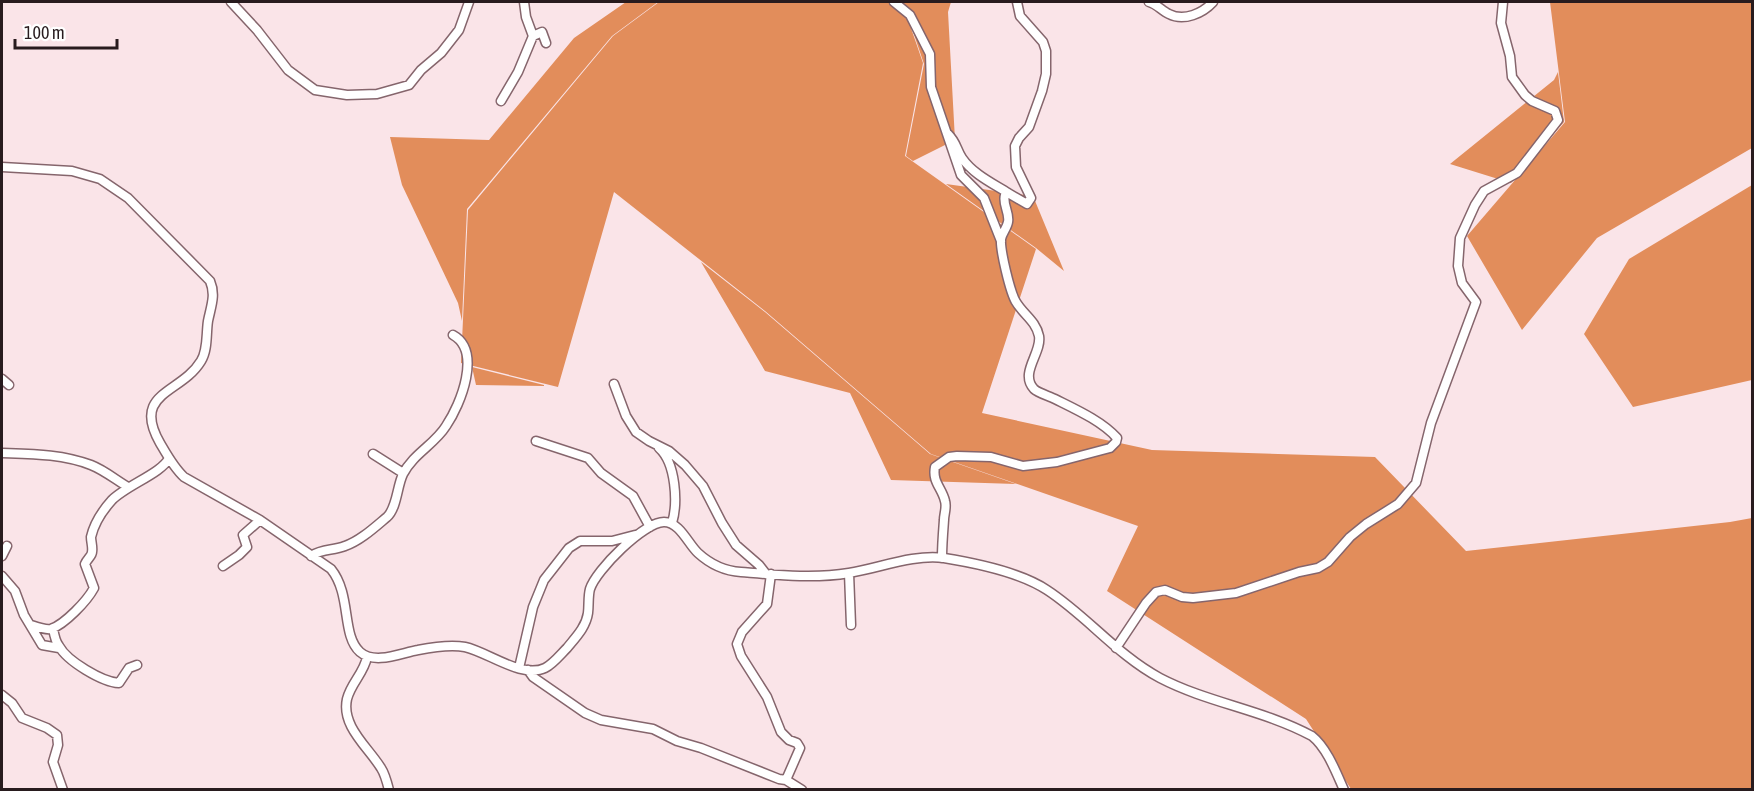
<svg xmlns="http://www.w3.org/2000/svg" width="1754" height="791" viewBox="0 0 1754 791" font-family="'Asap Condensed',sans-serif">
	<rect width="100%" height="100%" fill="#fae4e8"/>
	<!-- forest -->
	<path fill="#e28d5b" d="M626 2H658L612 36 467 209 462 321 458 303 402 185 390 137 489 140 574 38Z
		M659 2H902L923 63 905 156 1036 249 982 413 1152 450 1375 457 1466 551 1730 522 1752 518V789H1351L1306 719 1107 591 1138 526 931 454 765 311 614 192 558 387 461 363 468 210 613 36Z
		M903 2H951L948 12 955 140 913 161 906 156 924 64Z
		M1550 2H1752V148L1597 238 1522 330 1467 236 1565 122Z
		M1558 72 1564 122 1511 183 1450 164 1554 80Z
		M946 184 1033 196 1064 271 1036 248Z
		M1752 185V380L1633 407 1584 334 1629 259Z
		M701 262 765 312 930 454 1016 484 891 480 850 393 765 371Z
		M472 367 544 385V386L476 385Z"/>
	<g fill="none" stroke-linecap="round" stroke-linejoin="round">
		<defs>
			<path id="minor" d="M231 2 257 30 288 70 315 90 347 95 377 94 409 85 421 70 441 53 459 30 469 2
				M894 2 910 15 930 54 931 87 961 175 984 198 1001 241
				M1149 2C1157 4 1162 11 1169 14 1184 22 1203 13 1213 2
				M533 36 542 32 546 43
				M501 101 518 72 533 36 526 17 524 2
				M948 134C957 143 956 149 962 158 973 174 992 183 1008 193
				M2 167 72 171 100 179 128 198 210 281C216 295 211 306 208 321 206 334 208 350 201 361 181 394 131 392 160 443 167 455 174 468 184 477L260 520 331 569C352 595 341 635 360 652 375 665 401 653 418 650 433 647 450 644 465 647 488 652 522 679 545 668 553 664 560 655 567 648 576 637 586 627 588 613 589 605 588 596 590 589 596 570 644 522 664 522 680 522 688 544 698 553 710 564 725 571 741 572 777 575 814 579 849 573 880 568 913 554 944 558 975 563 1020 572 1047 590 1087 616 1117 655 1160 678 1208 703 1264 710 1312 736 1327 748 1336 772 1344 790
				M2 379 9 385
				M614 384 626 416 636 432 649 441 669 451 685 465 703 486 722 523 736 545 759 565 766 574
				M536 441 588 458 601 473 633 496 650 527
				M659 448C676 463 678 503 672 523
				M2 453C32 454 62 454 91 465 104 470 116 480 128 487
				M373 454 403 473
				M2 556 7 546
				M311 556C323 548 332 551 345 546 360 541 375 527 387 517 397 508 397 486 403 474 413 454 435 444 446 426 461 404 482 351 453 335
				M942 558C942 545 943 533 944 520 944 514 947 507 945 501 942 488 932 482 935 467L949 457 957 456 991 457 1023 466 1057 462 1110 448 1116 442 1117 438C1102 421 1075 409 1055 399 1049 396 1038 393 1034 389 1019 373 1042 353 1039 336 1036 321 1023 314 1016 302 1010 292 1000 250 1001 239 1002 233 1007 228 1008 222 1010 213 1002 204 1005 195L1008 193 1027 204 1031 198 1016 167 1015 146 1019 138 1029 127 1042 91 1046 74V51L1043 42 1020 16 1017 2
				M223 566 239 555 247 547 243 535 260 520
				M849 573 851 625
				M771 574 767 604 742 632 737 644 741 656 767 697 781 732 789 740 797 743 800 748 786 780
				M2 576 15 591 24 615 42 645 59 648
				M31 625C37 627 45 630 51 629 65 624 87 601 94 588L85 564C87 559 92 556 92 552 93 547 91 542 91 537 94 524 103 510 112 500 127 485 162 473 169 458
				M53 628C54 634 55 641 59 646 67 661 102 682 119 683L129 668 137 665
				M1116 648 1146 603 1156 592 1165 590 1182 597 1193 598 1236 593 1299 572 1318 568 1328 562 1350 537 1366 524 1398 504 1416 483 1431 423 1476 302 1462 283 1458 266 1460 238 1475 205 1484 191 1517 173 1558 120 1555 111 1532 101 1525 95 1512 77 1510 56 1501 23 1503 2
				M367 657C364 673 351 683 347 699 341 726 368 747 381 768 385 774 387 782 389 790
				M519 668 533 607 544 580 562 557 569 548 580 541H612L635 535
				M528 670 533 677 585 713 601 720 653 729 677 741 701 748 779 779 786 780 802 790
				M2 695 12 703 22 718 47 728 57 735 58 745 53 762 63 790"/>
		</defs>
		<!-- minor casing -->
		<use href="#minor" stroke="#85656c" stroke-width="11"/>
		<!-- minor -->
		<use href="#minor" stroke="#fff" stroke-width="8"/>
	</g>
	<!-- border -->
	<rect width="1754" height="791" fill="none" stroke="#281b1e" stroke-width="6"/>
	<!-- scale -->
	<path d="M15 39v9h102v-9" fill="none" stroke="#281b1e" stroke-width="3"/>
	<text x="24" y="39" font-size="18" fill="#281b1e" stroke="#ffffff" stroke-width="4.5" paint-order="stroke">100 m</text>
</svg>
